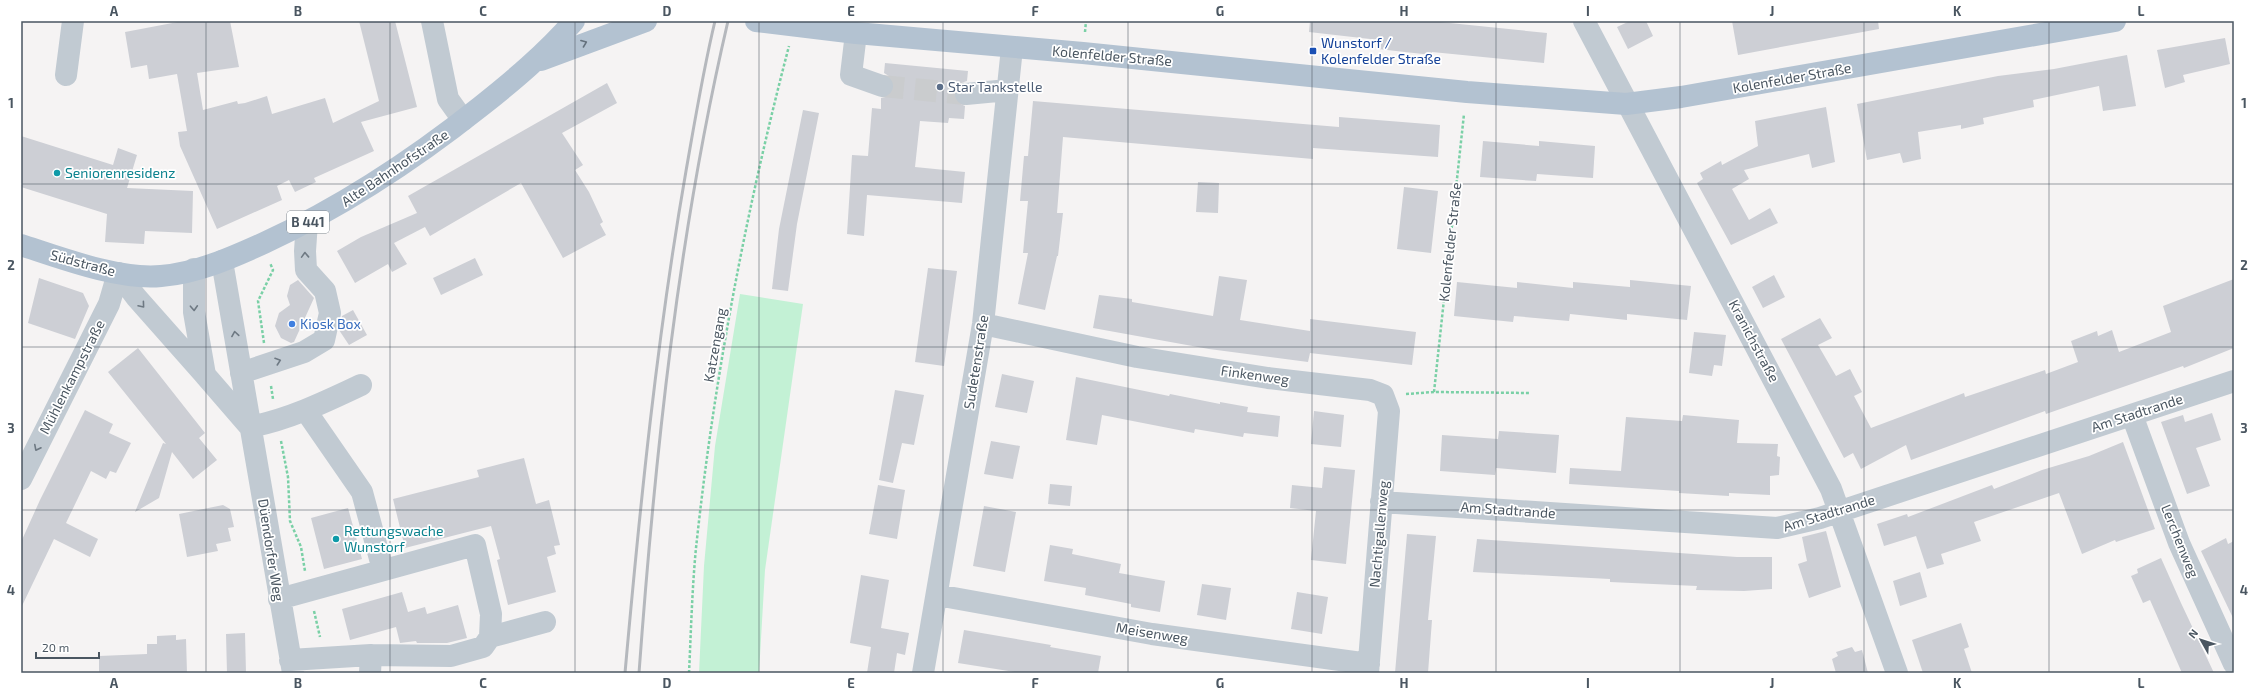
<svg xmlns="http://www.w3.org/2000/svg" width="2255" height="694" viewBox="0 0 2255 694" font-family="'Exo 2',sans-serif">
	<rect width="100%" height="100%" fill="#f5f3f3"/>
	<!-- green -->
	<path fill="#c3f1d5" d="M740 294 803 304 765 570 759 673H699L704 566 715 446Z"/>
	<!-- building -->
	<path fill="#cdcfd5" d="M183 21H230L239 67 197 73 203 110 237 101 238 104 245 103 267 96 272 114 325 98 333 123 379 101 359 21H395L417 107 361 122 374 151 314 178 316 182 295 192 289 180 277 186 282 200 217 229 180 146 178 132 187 131 177 74 149 79 147 65 131 68 125 32Z
		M1310 21H1430L1547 33 1544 63 1432 52V55L1378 49 1379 40 1309 32Z
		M1630 21H1646L1653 36 1628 49 1617 27Z
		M1732 21H1878L1879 29 1738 55Z
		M2225 38 2230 64 2183 75 2185 82 2165 88 2157 50Z
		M2127 55 2136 106 2103 111 2099 86 2033 100 2034 107 1983 118 1984 124 1961 129V125L1918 132 1921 159 1903 163 1900 153 1867 160 1857 104 1998 76 2054 69Z
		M885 63 968 71 967 81 958 84 954 95 956 102 965 106 964 119 949 118 948 123 920 121 915 167 965 172 962 203 867 195 864 236 847 234 852 155 868 156 872 108 881 109V98L890 96 894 90 892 78 884 73Z
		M607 83 617 103 562 133 583 165 575 170 589 192 603 222 600 224 606 235 563 258 521 183 430 236 425 227 394 243 407 264 392 272 388 264 355 283 337 251 361 237 417 213 408 196Z
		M1033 101 1339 127V117L1440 125 1438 157 1313 148V159L1063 137 1057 213H1063L1058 256H1057L1045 310 1018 304 1028 253H1023L1028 201H1020L1024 156H1028Z
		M1826 107 1835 162 1812 168 1809 154 1744 170 1749 179 1732 189 1749 220 1770 208 1778 223 1731 245 1697 183 1703 179 1700 173 1721 161 1722 165 1758 146 1755 121Z
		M803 110 819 113 797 224 788 291 772 289 779 229Z
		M21 136 113 165 118 148 137 155 127 188 193 191 192 233 145 231 144 244 105 242 107 214 21 187Z
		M1483 141 1539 146V141L1595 146 1593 178 1537 174 1536 181 1480 177Z
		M1198 182 1219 183 1218 213 1196 212Z
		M1404 187 1438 191 1431 253 1397 249Z
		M475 258 483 275 441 295 433 278Z
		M928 268 957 271 944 366 915 362Z
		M1774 275 1785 297 1763 308 1752 287Z
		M1219 276 1247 280 1240 320 1310 331V319L1416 332 1412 365 1310 353 1308 362 1209 349 1093 328 1099 295 1132 299V302L1213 316Z
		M39 278 83 293 89 306 75 339 28 323Z
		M2234 279V348L2184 368 2183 366 2046 414 2045 411 1911 460 1906 445 1861 469 1853 453 1844 458 1781 339 1820 318 1832 338 1818 345 1836 376 1850 369 1862 392 1854 396 1871 428 1964 393 1965 397 2045 370 2046 374 2078 362 2071 341 2097 331 2098 336 2112 330 2119 352 2171 332 2163 306Z
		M298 280 314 298 294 342 291 343 281 338 275 326 279 313 290 305 287 296 290 285Z
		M1630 280 1691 286 1687 320 1627 314V320L1570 314 1569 321 1514 316 1513 322 1454 316 1457 282 1517 288V282L1573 288V282L1630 287Z
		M353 310 367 335 349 345 339 330 342 316Z
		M1694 332 1726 335 1722 366 1714 365 1712 376 1689 373Z
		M138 348 205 433 199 438 217 460 193 479 172 452 159 498 135 512 163 443 166 444 108 372Z
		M1002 374 1034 381 1027 413 995 407Z
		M1076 377 1169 396 1170 394 1220 404V402L1248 407 1247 412 1280 416 1278 437 1244 433 1243 437 1195 429 1194 433 1102 415 1097 445 1066 440Z
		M895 390 924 395 914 445 902 443 893 483 879 480Z
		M85 410 113 424 109 433 131 443 116 473 110 471 106 479 91 471 66 523 98 539 90 557 54 539 21 608V542L40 500Z
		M1314 411 1344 415 1341 447 1311 444Z
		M2212 413 2221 440 2196 448 2210 486 2187 494 2161 422 2183 415 2185 422Z
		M1683 415 1739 420 1737 443 1778 444 1777 456 1780 457 1779 475 1770 476V495L1729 493V496L1679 493V491L1569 484 1570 468 1621 471 1626 417 1682 421Z
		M1499 431 1559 435 1556 473 1496 468 1495 475 1440 471 1442 435 1498 439Z
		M991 441 1020 446 1013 479 984 474Z
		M2123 442 2155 529 2116 542 2115 540 2082 554 2059 493 1974 522 1981 541 1941 554 1944 564 1927 569 1916 536 1884 546 1877 524 1907 514 1908 517 1992 485 1994 489 2042 470 2089 456Z
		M524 458 536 504 549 500 560 545 554 546 556 554 547 557 556 592 508 605 497 560 500 559 491 526 405 548 393 499 479 477 477 470Z
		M1324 467 1355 470 1346 564 1311 560 1316 511 1290 508 1292 485 1322 488Z
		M1050 484 1072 486 1070 506 1048 504Z
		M878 485 905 490 897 539 869 534Z
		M223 505 230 509 234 527 228 528 231 541 216 544 218 551 187 557 179 514Z
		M984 506 1016 512 1005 572 973 566Z
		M348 508 362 559 324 569 311 518Z
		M1826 531 1841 587 1809 598 1798 564 1807 561 1802 537Z
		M1407 534 1436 536 1428 620H1432L1428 673H1395Z
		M2226 538 2228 544 2234 541V620L2201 551Z
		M1477 539 1737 557H1772V589L1744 591 1696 590 1697 586 1610 582V579L1473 572Z
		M1050 545 1073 549 1072 554 1121 564 1119 573 1165 581 1160 612 1131 607V604L1085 595 1086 588 1044 581Z
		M2161 558 2181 603 2214 673H2182L2150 600 2143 603 2131 576 2138 573 2137 569Z
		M1920 572 1927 597 1900 606 1893 581Z
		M861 575 889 580 881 628 909 633 905 655 897 653 894 673H867L871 647 850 643Z
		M1202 584 1231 588 1226 620 1197 615Z
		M402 592 408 612 425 607 427 614 458 605 467 638 447 643H417L416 641 400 643 396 627 350 640 342 609Z
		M1297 592 1328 597 1322 634 1291 629Z
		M1961 623 1969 647 1964 649 1972 673H1923L1912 640Z
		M964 630 1051 645 1050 647 1101 656 1098 673H1022L958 663Z
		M245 633 246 673H227L226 634Z
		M176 635V640L186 639 187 673H99V656L147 654V644H157V636Z
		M1852 647 1855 652 1862 650 1868 673H1836L1832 659 1838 656 1836 652Z"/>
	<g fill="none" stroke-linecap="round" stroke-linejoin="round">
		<!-- minor-tunnel -->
		<path stroke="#caccce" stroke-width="22" stroke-dasharray="22 11" stroke-linecap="butt" d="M882 86 966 94"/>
		<!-- path -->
		<path stroke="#7ad0a6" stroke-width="2.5" stroke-dasharray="3 2" stroke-linecap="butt" d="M1085 32 1086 21
			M264 343 258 301 273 270 270 263
			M271 386 273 399
			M1434 392 1464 114
			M1406 394 1434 392 1530 393
			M281 441 288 477 290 521 301 547 305 571
			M314 611 320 637
			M689 673C691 632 692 590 696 548 714 379 746 210 789 46"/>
		<!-- minor -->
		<path stroke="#c1cad2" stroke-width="22" d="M432 21 448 99 463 120
			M1584 21 1831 489 1897 673
			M856 33 851 75 882 86
			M66 75 73 21
			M966 94 1008 90
			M222 261 293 673
			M194 269V312L205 375 250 427
			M118 273 136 297 205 375
			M983 324 1137 357 1268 378 1370 390 1383 395 1389 411 1368 673
			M241 373 304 352 324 340 330 313 325 291 306 270 305 251 307 222
			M306 411 362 492 383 570
			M2132 415 2179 543 2234 664
			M250 427C290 419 325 402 361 385
			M21 479 109 304 118 273
			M1381 502 1777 528 1820 518 2234 381
			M937 595 1152 634 1369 664
			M279 599 475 545 491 614 490 637 483 647 451 656 371 655 290 660
			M490 637 545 622
			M370 673 371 655
			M923 673 983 324 1012 48"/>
		<!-- major -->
		<path stroke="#b3c2d1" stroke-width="22" d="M756 21 856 33 1083 53 1467 92 1626 104 1681 97 2115 21
			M541 60 646 21
			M21 245C61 258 119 280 161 276 197 273 231 258 264 243 342 207 412 161 480 107 514 80 545 54 574 21"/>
		<!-- rail -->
		<path stroke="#b5b8bd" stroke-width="3" d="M625 673C640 505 657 337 686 171 695 120 703 71 715 21
			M639 673C655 455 678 235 728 21"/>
	</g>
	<!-- one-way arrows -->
	<defs><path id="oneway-chevron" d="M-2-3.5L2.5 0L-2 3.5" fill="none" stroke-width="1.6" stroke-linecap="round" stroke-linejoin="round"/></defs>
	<use stroke="#64717d" href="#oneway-chevron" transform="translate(584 43) rotate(-21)"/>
	<g stroke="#6e7983">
		<use href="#oneway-chevron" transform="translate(305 255) rotate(-92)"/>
		<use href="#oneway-chevron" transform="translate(142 305) rotate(50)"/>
		<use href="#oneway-chevron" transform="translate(194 308) rotate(87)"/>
		<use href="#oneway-chevron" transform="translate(235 334) rotate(-99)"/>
		<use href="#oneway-chevron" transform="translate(278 361) rotate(-19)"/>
		<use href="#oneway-chevron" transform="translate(37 448) rotate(117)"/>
	</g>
	<!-- grid -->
	<path fill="none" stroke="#4a5661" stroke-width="1" stroke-opacity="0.55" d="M206 21V673M390 21V673M575 21V673M759 21V673M943 21V673M1128 21V673M1312 21V673M1496 21V673M1680 21V673M1864 21V673M2049 21V673M21 184H2234M21 347H2234M21 510H2234"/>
	<!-- markers -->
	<rect fill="#1a4fb4" stroke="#fff" stroke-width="1.5" x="1309" y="47" width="8" height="8" rx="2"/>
	<circle fill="#5c6f8a" stroke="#fff" stroke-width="1.5" cx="940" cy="87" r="4"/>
	<g fill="#0f9aa8" stroke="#fff" stroke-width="1.5">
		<circle cx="57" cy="173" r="4"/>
		<circle cx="336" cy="539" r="4"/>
	</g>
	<circle fill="#3f7fe0" stroke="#fff" stroke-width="1.5" cx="292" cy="324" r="4"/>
	<g text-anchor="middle" stroke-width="3.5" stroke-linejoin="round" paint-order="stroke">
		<!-- shield labels -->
		<rect fill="#fff" stroke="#808990" stroke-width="1" x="287" y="211" width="42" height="22" rx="3"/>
		<g font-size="13" font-weight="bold" fill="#4a5661">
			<text x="308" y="227">B 441</text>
		</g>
		<!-- transit labels -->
		<g font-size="14" fill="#164399" stroke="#fff" text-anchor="start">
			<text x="1321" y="48">Wunstorf /<tspan x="1321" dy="16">Kolenfelder Straße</tspan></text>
		</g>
		<!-- street labels -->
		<g font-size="14" fill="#4a5661" stroke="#fff">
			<text transform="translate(1112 56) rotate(5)" y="5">Kolenfelder Straße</text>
			<text transform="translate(1792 78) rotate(-10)" y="5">Kolenfelder Straße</text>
			<text transform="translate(395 168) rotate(-34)" y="5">Alte Bahnhofstraße</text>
			<text transform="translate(1450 242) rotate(-84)" y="5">Kolenfelder Straße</text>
			<text transform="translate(83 263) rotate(15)" y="5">Südstraße</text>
			<text transform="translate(1754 341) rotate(62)" y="5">Kranichstraße</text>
			<text transform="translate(715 345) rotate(-80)" y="5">Katzengang</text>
			<text transform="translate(976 362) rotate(-81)" y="5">Sudetenstraße</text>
			<text transform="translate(1255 375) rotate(8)" y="5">Finkenweg</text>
			<text transform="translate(72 377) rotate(-63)" y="5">Mühlenkampstraße</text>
			<text transform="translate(2137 413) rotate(-18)" y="5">Am Stadtrande</text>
			<text transform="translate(1508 510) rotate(4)" y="5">Am Stadtrande</text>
			<text transform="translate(1829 513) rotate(-17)" y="5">Am Stadtrande</text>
			<text transform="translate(1379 534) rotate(-85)" y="5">Nachtigallenweg</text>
			<text transform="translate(2180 541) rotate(68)" y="5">Lerchenweg</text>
			<text transform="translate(271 550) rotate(81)" y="5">Düendorfer Weg</text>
			<text transform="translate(1152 633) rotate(9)" y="5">Meisenweg</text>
		</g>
		<!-- service labels -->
		<g font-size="14" fill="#4e5e75" stroke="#fff" text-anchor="start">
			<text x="948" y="92">Star Tankstelle</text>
		</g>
		<!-- culture labels -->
		<g font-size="14" fill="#0d838f" stroke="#fff" text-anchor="start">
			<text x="65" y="178">Seniorenresidenz</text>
			<text x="344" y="536">Rettungswache<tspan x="344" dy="16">Wunstorf</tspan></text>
		</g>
		<!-- shop labels -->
		<g font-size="14" fill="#366cbe" stroke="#fff" text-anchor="start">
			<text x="300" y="329">Kiosk Box</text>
		</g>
	</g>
	<!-- border -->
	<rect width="2255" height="694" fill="none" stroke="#ffffff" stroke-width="44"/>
	<!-- north arrow -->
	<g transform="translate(2201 640) rotate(309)" stroke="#ffffff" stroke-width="3" paint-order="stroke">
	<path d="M0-3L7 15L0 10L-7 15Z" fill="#4a5661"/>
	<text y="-6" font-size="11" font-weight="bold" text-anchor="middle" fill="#4a5661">N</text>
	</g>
	<!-- scale -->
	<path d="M36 652v6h63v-6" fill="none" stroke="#4a5661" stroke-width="2"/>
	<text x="42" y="652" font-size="12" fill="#4a5661" stroke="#ffffff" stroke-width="3" paint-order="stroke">20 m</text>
	<rect x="22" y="22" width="2211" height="650" fill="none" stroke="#4a5661" stroke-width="1.5"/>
	<g font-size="13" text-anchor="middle" font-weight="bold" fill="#4a5661">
		<text x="114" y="16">A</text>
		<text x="298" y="16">B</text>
		<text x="483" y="16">C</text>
		<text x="667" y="16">D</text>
		<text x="851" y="16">E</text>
		<text x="1035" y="16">F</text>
		<text x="1220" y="16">G</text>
		<text x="1404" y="16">H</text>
		<text x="1588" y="16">I</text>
		<text x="1772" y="16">J</text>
		<text x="1957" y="16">K</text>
		<text x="2141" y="16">L</text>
		<text x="11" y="108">1</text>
		<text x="2244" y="108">1</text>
		<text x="11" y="270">2</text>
		<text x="2244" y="270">2</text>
		<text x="11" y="433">3</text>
		<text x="2244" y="433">3</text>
		<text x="11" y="595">4</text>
		<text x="2244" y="595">4</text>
		<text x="114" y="688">A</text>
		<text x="298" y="688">B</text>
		<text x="483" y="688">C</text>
		<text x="667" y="688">D</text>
		<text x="851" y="688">E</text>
		<text x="1035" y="688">F</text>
		<text x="1220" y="688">G</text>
		<text x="1404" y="688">H</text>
		<text x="1588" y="688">I</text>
		<text x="1772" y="688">J</text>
		<text x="1957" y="688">K</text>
		<text x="2141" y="688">L</text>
	</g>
</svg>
